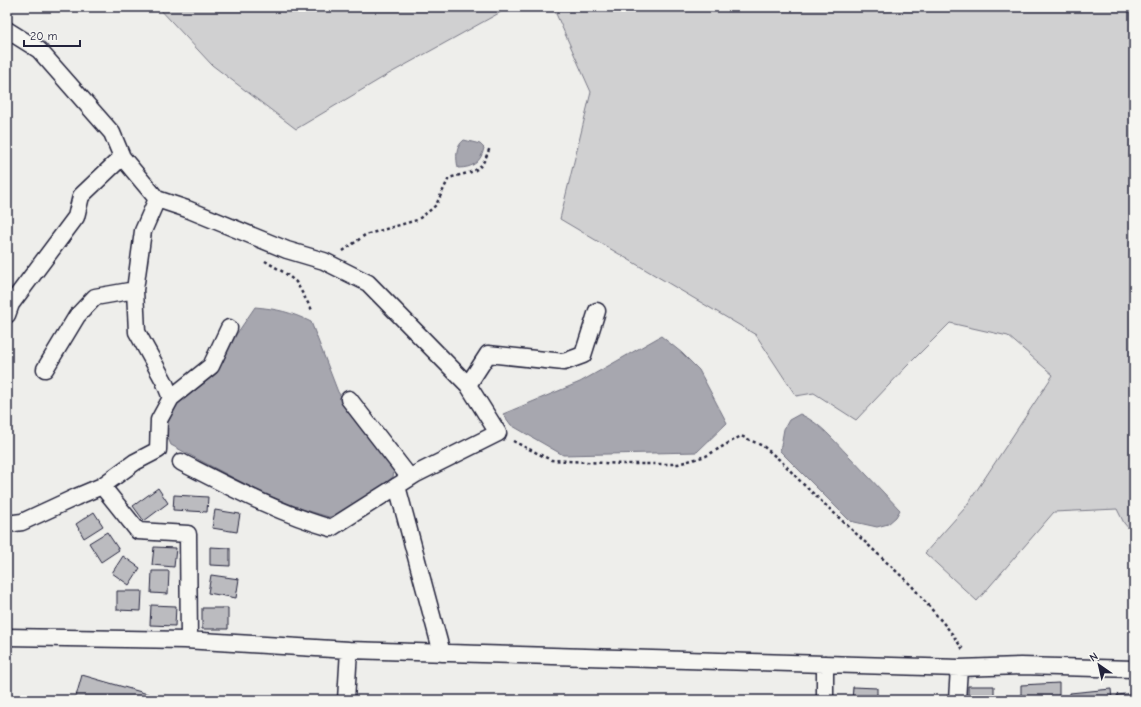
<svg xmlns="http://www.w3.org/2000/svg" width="1141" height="707" viewBox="0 0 1141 707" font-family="'Comic Neue',sans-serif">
	<rect width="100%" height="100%" fill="#eeeeeb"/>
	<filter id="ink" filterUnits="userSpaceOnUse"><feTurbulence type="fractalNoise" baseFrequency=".025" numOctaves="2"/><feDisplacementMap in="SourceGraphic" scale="8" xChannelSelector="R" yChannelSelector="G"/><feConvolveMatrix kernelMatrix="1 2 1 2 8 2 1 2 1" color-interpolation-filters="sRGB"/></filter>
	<g filter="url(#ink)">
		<!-- green -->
		<path fill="#d0d0d1" stroke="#797986" d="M158 7H510L387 75 296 129 212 65Z
			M553 7H1134V535L1124 523 1117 509 1054 512 977 601 925 553 965 508 1053 375 1008 336 950 323 906 367 856 420 814 393 796 396 756 335 560 219 591 92Z"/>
		<!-- water -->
		<path fill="#a7a7af" stroke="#727281" d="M464 140 480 144 484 148C481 162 473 168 458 168 456 158 455 147 464 140Z
			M255 307C277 309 291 312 311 322L338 392 394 471 393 477 342 515 329 517 279 502 171 445 166 434 167 421 175 406 217 373 236 335Z
			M661 336 682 353 699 370 727 423 697 452 563 455 511 425 503 414 580 382Z
			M800 414C823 425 832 439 849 456 866 474 883 492 900 510L896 517 888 524 877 527 850 521 780 451 784 429 789 420Z"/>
		<!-- building -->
		<path fill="#bbbbbf" stroke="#22223b" d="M158 488 168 503 144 521 133 506Z
			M174 495 208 497 207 512 173 510Z
			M215 510 240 514 237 532 212 528Z
			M94 512 103 526 84 538 76 524Z
			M107 532 119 550 101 562 89 543Z
			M154 547 176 548 174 567 152 565Z
			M210 547 230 548V566L210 565Z
			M123 556 140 568 129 585 112 573Z
			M152 571H169L168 594 151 593Z
			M211 575 239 579 236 598 208 593Z
			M117 591H142L141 611 117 610Z
			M151 605 176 606 175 626 150 625Z
			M202 608H228V629H202Z
			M82 675 148 694 146 700H75Z
			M1059 683V700H1021V685Z
			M968 686H994V700H968Z
			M853 687 877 688V700H852Z
			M1111 689 1112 700H1070V693Z
			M1134 693V700H1118L1117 695Z"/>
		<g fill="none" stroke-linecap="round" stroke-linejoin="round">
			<defs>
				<path id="minor" d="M7 30 39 50 112 133 122 157 157 199 187 209 287 250 324 261 368 283 468 385 498 433 416 474 331 528C278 513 230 487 181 462
					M135 290 143 231 157 199
					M7 315 11 304 76 217 81 196 122 157
					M45 369 77 316 95 297 135 290 137 332 164 381 171 398
					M468 385 488 354 564 362 583 355 597 311
					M349 399 410 478
					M102 486 138 531 188 534 189 640
					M397 486 442 653
					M7 524 22 522 76 497 102 486 135 462 158 450 159 420 171 398 211 366 229 328
					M7 637 185 640 349 650 959 668 1021 666 1134 669
					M825 664V700
					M346 700 349 650
					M957 700 959 668"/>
			</defs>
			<!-- minor casing -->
			<use href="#minor" stroke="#22223b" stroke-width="19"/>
			<!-- path -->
			<path stroke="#22223b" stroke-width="2.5" stroke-dasharray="3 3" stroke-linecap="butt" d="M343 251 365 235 417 220 428 212 436 205 449 178C475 170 480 175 490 147
				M265 261 285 273 296 282 312 310
				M513 441 551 460 623 464H678L706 456 741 436 763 446 782 462 803 484 911 585 950 631 964 651"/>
			<!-- minor -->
			<use href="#minor" stroke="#f6f6f2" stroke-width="16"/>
		</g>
	</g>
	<!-- margin -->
	<rect width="1141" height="707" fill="none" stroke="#f6f6f2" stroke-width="24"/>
	<rect x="12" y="12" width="1117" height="683" fill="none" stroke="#22223b" stroke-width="1.5" filter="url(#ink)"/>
	<!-- north arrow -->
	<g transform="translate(1099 665) rotate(326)" stroke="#f6f6f2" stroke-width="3" paint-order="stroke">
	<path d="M0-3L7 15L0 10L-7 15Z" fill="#22223b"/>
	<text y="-6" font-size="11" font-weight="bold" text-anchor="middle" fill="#22223b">N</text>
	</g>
	<!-- scale -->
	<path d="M24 40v6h56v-6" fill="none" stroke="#22223b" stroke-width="2"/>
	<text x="30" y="40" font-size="12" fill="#22223b" stroke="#f6f6f2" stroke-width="3" paint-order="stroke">20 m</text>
</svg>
